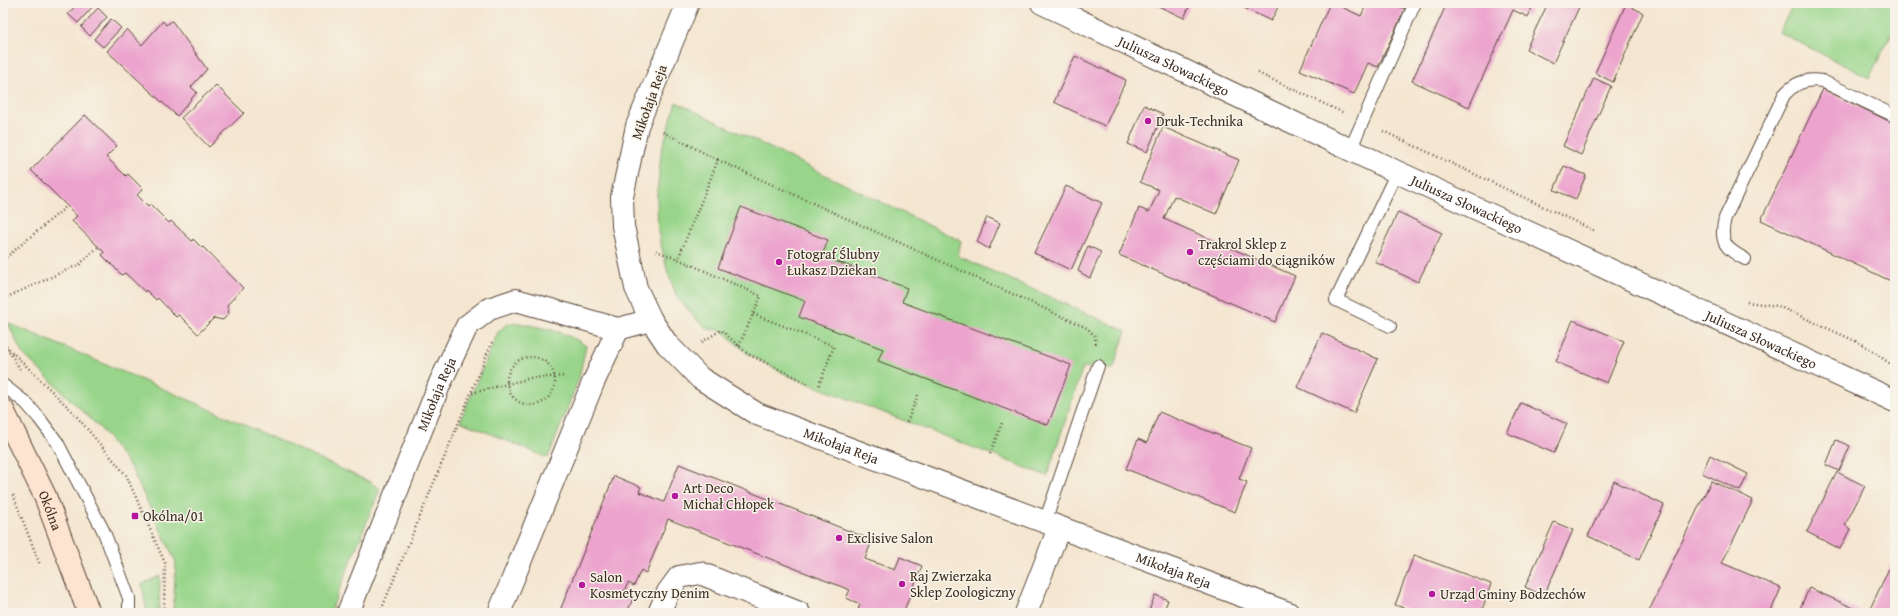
<svg xmlns="http://www.w3.org/2000/svg" width="1898" height="616" viewBox="0 0 1898 616" font-family="'Gentium Book Plus',serif">
	<rect width="100%" height="100%" fill="#f7f3e8"/>
	<filter id="ink" filterUnits="userSpaceOnUse"><feTurbulence type="fractalNoise" baseFrequency=".025" numOctaves="2"/><feDisplacementMap in="SourceGraphic" scale="8" xChannelSelector="R" yChannelSelector="G"/><feConvolveMatrix kernelMatrix="1 2 1 2 8 2 1 2 1" color-interpolation-filters="sRGB"/></filter>
	<filter id="wash" filterUnits="userSpaceOnUse"><feTurbulence type="fractalNoise" baseFrequency=".012" numOctaves="4" result="noise"/><feDisplacementMap in="SourceGraphic" scale="16" xChannelSelector="R" yChannelSelector="G"/><feGaussianBlur stdDeviation="0.9" result="paint"/><feColorMatrix in="noise" values="0 0 0 0 0 0 0 0 0 0 0 0 0 0 0 0 0 1.4 0 .05"/><feComposite in="paint" operator="in"/></filter>
	<g filter="url(#wash)">
		<rect width="100%" height="100%" fill="#f4e6d0"/>
		<!-- green -->
		<path fill="#98d58a" stroke="#6a8054" d="M1794 3H1895V27L1869 78 1779 32Z
			M676 102 961 241 958 256 1126 331 1113 369 1083 367 1047 476 789 376 748 354 721 330 708 329 697 320 677 297 668 273 658 232 657 196 661 153Z
			M8 323 196 403 370 482 380 489 330 613H173L176 562 131 468 101 429 22 353Z
			M519 323C543 328 566 331 586 346L579 378 548 458 460 421 498 332 507 324Z
			M160 576 159 613H147L142 584Z"/>
		<g id="blocks">
			<!-- building -->
			<path fill="#eca4ce" d="M78 3 95 4 78 23 68 14Z
				M1152 3H1191L1184 18Z
				M1234 3H1280L1271 21Z
				M1330 3H1333L1361 16 1367 3H1390L1405 9 1378 67 1368 63 1354 94 1300 70Z
				M1447 3H1534L1528 17 1513 10 1469 107 1412 81Z
				M1548 3H1581L1553 63 1526 49Z
				M1626 4 1643 13 1613 82 1595 73Z
				M98 8 107 17 90 36 81 27Z
				M111 19 121 28 103 47 94 39Z
				M163 21 166 25 172 21 207 69 191 87 197 92 177 116 107 51 127 29 142 45Z
				M1075 56 1126 80 1105 126 1054 102Z
				M1594 78 1611 86 1581 155 1563 146Z
				M216 85 244 113 209 147 181 118Z
				M1823 89 1895 124V283L1761 220Z
				M1144 105 1163 114 1147 152 1128 144Z
				M85 115 117 146 106 157 126 176 128 174 143 189 137 195 148 206 150 204 169 223 171 221 192 241 193 239 202 248 203 247 243 288 227 305 229 313 223 320 214 318 198 334 179 315 176 317 158 298 156 300 146 290 145 292 125 273 122 275 102 255 104 252 72 221 77 216 31 170Z
				M1163 127 1239 160 1216 214 1174 196 1164 219 1295 276 1275 322 1119 255 1139 208 1149 212 1159 190 1140 182Z
				M1564 166 1586 175 1576 199 1554 190Z
				M1066 186 1102 203 1071 270 1034 253Z
				M741 207 828 240 822 256 907 288 902 302 1071 365 1048 425 878 361 883 349 799 317 805 301 718 268Z
				M1398 212 1442 233 1418 282 1375 262Z
				M987 217 1000 223 989 249 977 242Z
				M1088 246 1101 252 1090 278 1078 271Z
				M1573 320 1624 341 1607 383 1556 362Z
				M1322 333 1378 359 1354 413 1297 387Z
				M1521 403 1567 424 1554 453 1507 433Z
				M1159 412 1251 448 1239 479 1247 482 1235 512 1126 469 1138 439 1147 443Z
				M1836 440 1850 446 1839 471 1826 465Z
				M1710 455 1748 474 1740 491 1702 473Z
				M679 464 872 540 865 559 895 570 900 557 922 566 903 613H857L860 604 846 598 850 590 668 519 646 573 641 570 634 586 628 583 623 594 633 598 627 613H559L614 476 641 487 639 492 664 502Z
				M1837 472 1865 486 1845 525 1850 529 1840 549 1807 532Z
				M1614 481 1664 505 1639 560 1588 536Z
				M1711 481 1753 500 1722 563 1781 588 1770 613H1648Z
				M1554 522 1573 530 1544 596 1525 587Z
				M1414 555 1491 584 1481 613H1418L1395 605Z
				M1895 556V613H1868Z
				M1809 588 1865 613H1798Z
				M1155 595 1168 600 1163 613H1148Z"/>
		</g>
	</g>
	<g filter="url(#ink)">
		<use href="#blocks" fill-opacity="0" stroke="#574639" stroke-width="1"/>
		<g fill="none" stroke-linecap="round" stroke-linejoin="round">
			<defs>
				<path id="service" d="M1350 150 1415 3
					M1745 259C1725 249 1719 241 1725 218L1784 95C1794 83 1806 78 1822 81L1895 116
					M1390 326 1336 300 1397 172
					M3 385 26 403 39 418 57 442 104 532 129 598V613
					M1045 522 1098 366"/>
				<g id="minor">
					<path id="s1" d="M688 3 637 126 622 197 623 226 636 288 651 320 667 344 700 378 757 414 1288 613"/>
					<path id="s2" d="M1042 3 1397 172 1895 401"/>
					<path id="s3" d="M348 613 440 383 467 326 489 309 516 300 618 329 651 320"/>
					<path d="M499 613 593 383 618 329"/>
					<path d="M659 613 668 592 679 577 700 573 799 613"/>
					<path d="M1026 613 1059 528"/>
				</g>
				<g id="secondary">
					<path id="s4" d="M3 410 45 496 89 613"/>
				</g>
			</defs>
			<!-- service casing -->
			<use href="#service" stroke="#574639" stroke-width="14"/>
			<!-- minor casing -->
			<use href="#minor" stroke="#574639" stroke-width="24"/>
			<!-- secondary casing -->
			<use href="#secondary" stroke="#574639" stroke-width="24"/>
			<!-- path -->
			<path stroke="#574639" stroke-width="2.5" stroke-dasharray="1 3" stroke-linecap="butt" d="M1258 73 1344 113
				M1383 131 1595 231
				M663 132 718 160
				M656 251 678 259
				M3 260 67 206
				M3 299 80 264 98 247
				M1747 302 1778 306 1862 344 1895 367
				M753 314 834 346 818 388
				M3 341 20 369
				M702 342 721 330 748 354 809 384
				M6 346 72 411 126 475 165 563 164 613
				M739 346 761 296 678 259 718 160 1087 328 1095 336 1096 346
				M507 381a24 24 0 1 1 48 0a24 24 0 1 1-48 0Z
				M472 393 531 378 566 376
				M907 422 919 393
				M990 454 1002 423
				M13 495 40 565
				M380 613 492 342"/>
			<!-- service -->
			<use href="#service" stroke="#fff" stroke-width="12"/>
			<!-- minor -->
			<use href="#minor" stroke="#fff" stroke-width="22"/>
			<!-- secondary -->
			<use href="#secondary" stroke="#fde4d1" stroke-width="22"/>
		</g>
	</g>
	<!-- markers -->
	<g fill="#b5179e" stroke="#f7f3e8" stroke-width="1.5">
		<circle cx="1148" cy="121" r="4"/>
		<circle cx="1190" cy="252" r="4"/>
		<circle cx="779" cy="262" r="4"/>
		<circle cx="675" cy="496" r="4"/>
		<rect x="131" y="512" width="8" height="8" rx="2"/>
		<circle cx="839" cy="538" r="4"/>
		<circle cx="902" cy="584" r="4"/>
		<circle cx="582" cy="585" r="4"/>
		<circle cx="1432" cy="594" r="4"/>
	</g>
	<g text-anchor="middle" stroke-width="3" stroke-linejoin="round" paint-order="stroke">
		<!-- street labels -->
		<g font-size="14" fill="#3b2a1e" stroke="#f7f3e8">
			<text dy="5" stroke="none"><textPath href="#s2" startOffset="146">Juliusza Słowackiego</textPath></text>
			<text transform="translate(649 102) rotate(-70)" y="5">Mikołaja Reja</text>
			<text dy="5" stroke="none"><textPath href="#s2" startOffset="470">Juliusza Słowackiego</textPath></text>
			<text dy="5" stroke="none"><textPath href="#s2" startOffset="794">Juliusza Słowackiego</textPath></text>
			<text dy="5" stroke="none"><textPath href="#s3" startOffset="236">Mikołaja Reja</textPath></text>
			<text dy="5" stroke="none"><textPath href="#s1" startOffset="567">Mikołaja Reja</textPath></text>
			<text dy="5" stroke="none"><textPath href="#s4" startOffset="111">Okólna</textPath></text>
			<text dy="5" stroke="none"><textPath href="#s1" startOffset="922">Mikołaja Reja</textPath></text>
		</g>
		<!-- poi labels -->
		<g font-size="14" fill="#3b2a1e" stroke="#f7f3e8" text-anchor="start">
			<text x="1156" y="126">Druk-Technika</text>
			<text x="1198" y="249">Trakrol Sklep z<tspan x="1198" dy="16">częściami do ciągników</tspan></text>
			<text x="787" y="259">Fotograf Ślubny<tspan x="787" dy="16">Łukasz Dziekan</tspan></text>
			<text x="683" y="493">Art Deco<tspan x="683" dy="16">Michał Chłopek</tspan></text>
			<text x="143" y="521">Okólna/01</text>
			<text x="847" y="543">Exclisive Salon</text>
			<text x="910" y="581">Raj Zwierzaka<tspan x="910" dy="16">Sklep Zoologiczny</tspan></text>
			<text x="590" y="582">Salon<tspan x="590" dy="16">Kosmetyczny Denim</tspan></text>
			<text x="1440" y="599">Urząd Gminy Bodzechów</text>
		</g>
	</g>
	<!-- margin -->
	<rect width="1898" height="616" fill="none" stroke="#f7f3e8" stroke-width="16"/>
</svg>
